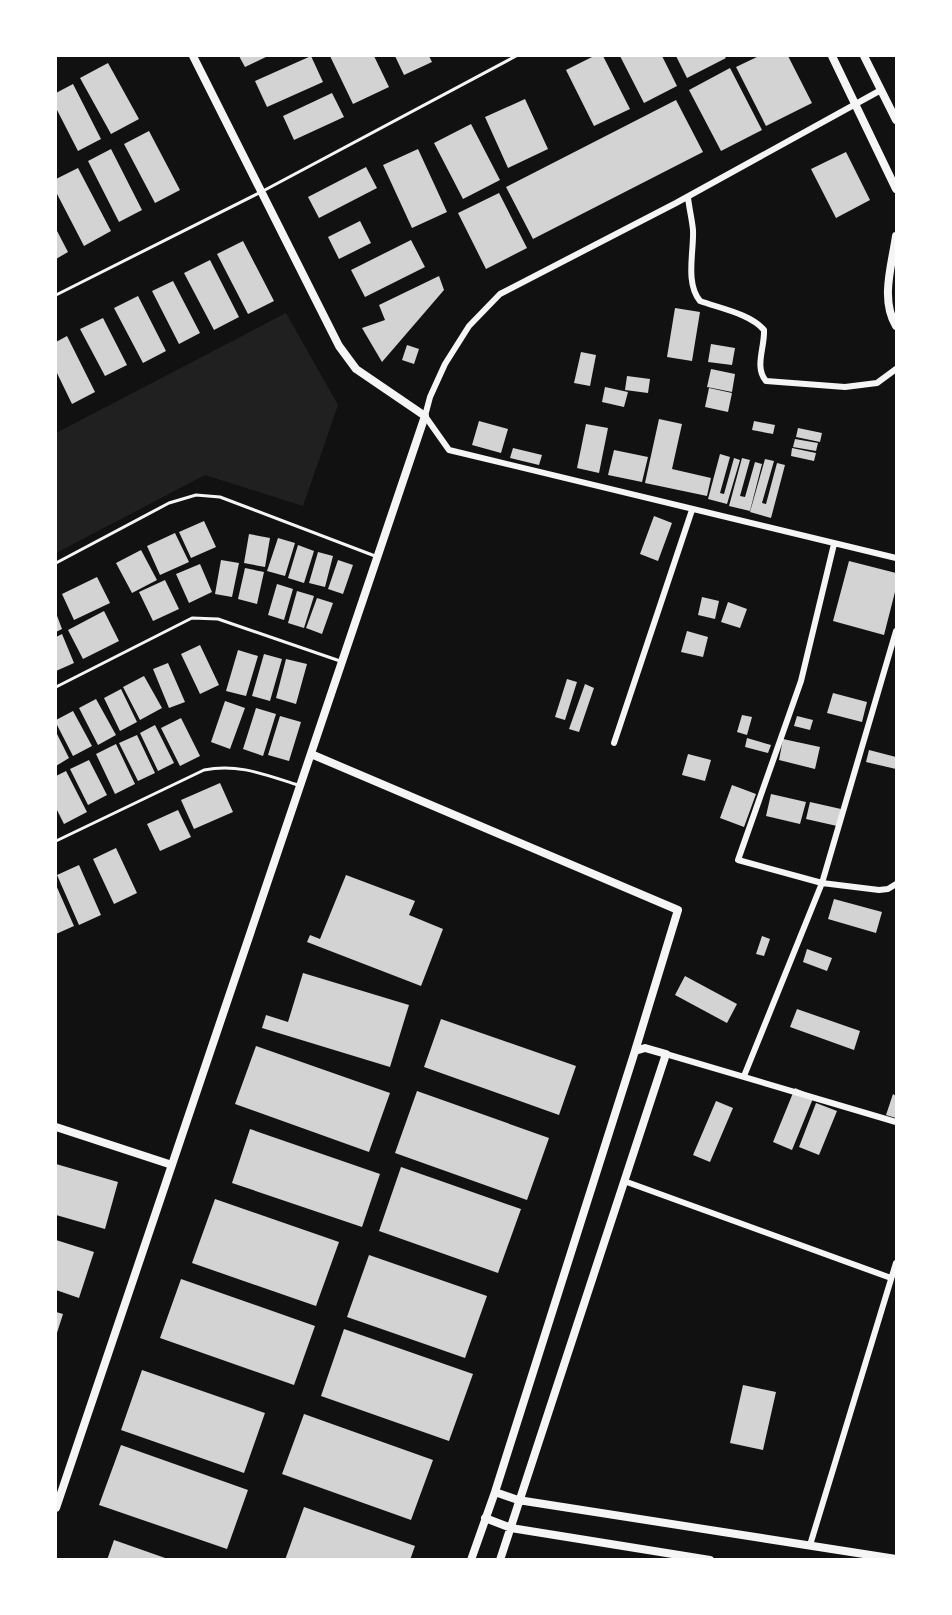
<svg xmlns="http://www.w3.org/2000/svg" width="952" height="1615" viewBox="0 0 952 1615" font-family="'Libre Baskerville',serif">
	<rect width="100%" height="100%" fill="#111"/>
	<!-- green -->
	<path fill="#202020" d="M286 313 338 405 303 506 205 475 56 553V433Z"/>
	<!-- building -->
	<path fill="#d3d3d3" d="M239 56H268L245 67Z
		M311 56 323 82 267 107 255 81Z
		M330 56H374L389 87 353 104Z
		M395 56H429L432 62 404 75Z
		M594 56H603L630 109 594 126 566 70Z
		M620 56H662L677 86 644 103Z
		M676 56H724L726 58 687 78Z
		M759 56H788L812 103 766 126 736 67Z
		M108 63 139 119 111 134 80 78Z
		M730 68 762 130 721 151 689 90Z
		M73 84 101 139 78 151 56 108V93Z
		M332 93 344 117 294 140 283 116Z
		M525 99 548 149 508 168 485 117Z
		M676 100 703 152 533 239 506 187Z
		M471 124 500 180 463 199 434 143Z
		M149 131 180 190 155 203 124 144Z
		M111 149 142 210 119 222 88 161Z
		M418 149 447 212 412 228 383 165Z
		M846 152 870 200 836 218 811 169Z
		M366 167 377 188 319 218 308 197Z
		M78 168 111 231 84 246 56 192V179Z
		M499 193 527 248 486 269 458 213Z
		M360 221 371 243 339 259 328 237Z
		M56 229 68 252 56 259Z
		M411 240 425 267 365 297 351 270Z
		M243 241 274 301 248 314 217 254Z
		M210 260 239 317 214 330 184 273Z
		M439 276 444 290 382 362 362 328 385 320 379 305Z
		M173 281 200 333 179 344 152 291Z
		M138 296 166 351 143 363 114 308Z
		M675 308 700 312 692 361 667 357Z
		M103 318 127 365 105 376 80 329Z
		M67 336 95 392 72 404 56 371V342Z
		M711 344 735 348 732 365 708 362Z
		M407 345 419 349 414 364 402 360Z
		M581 352 596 355 590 386 574 383Z
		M711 369 735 374 732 392 707 387Z
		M627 376 650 379 648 393 625 390Z
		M605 387 628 392 624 407 602 402Z
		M709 388 732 393 728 412 705 407Z
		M659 419 682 424 672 469 711 478 707 496 645 483Z
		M479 421 508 429 501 453 472 445Z
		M754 421 775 425 773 434 752 430Z
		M586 424 608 428 599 473 577 468Z
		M798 428 822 433 820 442 796 437Z
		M795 439 818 443 816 451 793 447Z
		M513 448 542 455 539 465 510 458Z
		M792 448 816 453 814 461 791 456Z
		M614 450 648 457 642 482 608 475Z
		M720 454 730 457 720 493 724 494 734 458 740 460 727 504 708 499Z
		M742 458 750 460 740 496 745 497 755 462 762 464 750 511 729 506Z
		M765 459 774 461 762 503 766 504 777 463 785 465 771 518 750 512Z
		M654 516 672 523 658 561 640 554Z
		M204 521 216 547 191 558 179 532Z
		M175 533 189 562 160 575 147 546Z
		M249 534 270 538 265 567 244 563Z
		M278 538 295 543 285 576 267 571Z
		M298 545 314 551 304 583 288 578Z
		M141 550 157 580 132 593 116 563Z
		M318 552 333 556 325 587 309 583Z
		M221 560 239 563 232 597 215 594Z
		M338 560 353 565 343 594 328 589Z
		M849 561 896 573V588L884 635 833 621Z
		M200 564 212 592 189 603 176 574Z
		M245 568 264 572 257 604 238 599Z
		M97 577 110 603 74 620 62 594Z
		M165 580 179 609 153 621 139 592Z
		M277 584 293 589 284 620 268 615Z
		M297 591 314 596 304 628 288 623Z
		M702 597 719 601 715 619 698 615Z
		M317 598 333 603 322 634 306 628Z
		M728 602 747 609 740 628 721 622Z
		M104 611 119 641 83 659 68 630Z
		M56 613 62 629 56 632Z
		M687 631 708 637 703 657 681 652Z
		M62 634 74 663 56 671V637Z
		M200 645 219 685 200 694 181 654Z
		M238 650 258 656 246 696 226 691Z
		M264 654 282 659 270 701 252 696Z
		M286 659 307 664 296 704 276 698Z
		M168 663 185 702 169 708 153 669Z
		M144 676 162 708 140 720 123 687Z
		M567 679 577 682 565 720 555 717Z
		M585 684 594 688 579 732 569 729Z
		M121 689 137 722 120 731 104 698Z
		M833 693 867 702 862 722 827 713Z
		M96 699 116 735 98 745 79 708Z
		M225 701 245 708 230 749 211 742Z
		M256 708 276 714 263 756 243 749Z
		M73 711 92 746 73 756 56 723V720Z
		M742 715 752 717 747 735 737 732Z
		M280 716 301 722 289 761 268 755Z
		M797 716 813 720 810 730 794 726Z
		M181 718 200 756 180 766 161 728Z
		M155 725 174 763 158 771 140 733Z
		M56 732 69 758 56 766Z
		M137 735 155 773 138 781 119 743Z
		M747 738 771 745 768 753 745 747Z
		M783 739 820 747 815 769 779 760Z
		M116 744 135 784 115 794 96 754Z
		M869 750 896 757V769L866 762Z
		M688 754 711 760 705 781 682 775Z
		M89 760 107 795 88 805 70 769Z
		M66 771 87 812 64 824 56 808V776Z
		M220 783 233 812 194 829 181 800Z
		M732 785 756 794 744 827 720 818Z
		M771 794 806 802 800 824 766 816Z
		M810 802 841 809 837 826 806 819Z
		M178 810 191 837 160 851 147 824Z
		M116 848 137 893 114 904 93 859Z
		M79 865 101 915 79 925 57 875Z
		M346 875 415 901 409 915 443 929 421 986 307 942 310 935 320 939Z
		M56 885 74 926 56 934Z
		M834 899 882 912 876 933 828 919Z
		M762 936 770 939 764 956 756 954Z
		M807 949 832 958 827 971 803 962Z
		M303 973 409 1005 390 1067 262 1028 266 1015 288 1022Z
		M685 976 737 1004 727 1023 675 995Z
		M797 1009 860 1031 854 1050 790 1027Z
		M441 1019 576 1066 559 1115 424 1067Z
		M256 1046 390 1093 369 1152 235 1104Z
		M795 1088 814 1096 792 1150 773 1142Z
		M417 1091 549 1138 527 1200 395 1153Z
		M893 1094 896 1096V1118L886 1115Z
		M716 1101 733 1108 710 1162 693 1155Z
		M816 1103 837 1111 819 1155 799 1147Z
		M250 1129 380 1174 362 1227 232 1183Z
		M56 1164 118 1182 105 1229 56 1215Z
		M401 1167 521 1209 498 1273 379 1231Z
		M215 1199 339 1242 316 1306 192 1263Z
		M56 1240 94 1252 79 1298 56 1290Z
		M369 1255 487 1296 465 1358 347 1317Z
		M181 1279 315 1326 294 1385 160 1338Z
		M56 1312 63 1314 56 1336Z
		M344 1329 473 1374 449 1441 321 1396Z
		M142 1370 265 1413 244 1473 121 1430Z
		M743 1385 776 1392 763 1450 730 1443Z
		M304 1414 433 1460 411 1520 282 1474Z
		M121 1445 248 1490 227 1549 99 1505Z
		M304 1507 415 1546 410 1560H285Z
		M114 1540 168 1559V1560H107Z"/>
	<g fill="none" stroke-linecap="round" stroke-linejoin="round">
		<!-- service -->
		<path stroke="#f5f5f5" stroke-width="3" d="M56 295 263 191 516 56
			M56 563 169 503 196 495 220 497 375 556
			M56 687 192 618 218 619 340 661
			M56 841 204 770C238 763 266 775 298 785"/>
		<!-- minor -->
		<path stroke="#f5f5f5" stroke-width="6" d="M881 90 676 203 500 294 469 326 445 364 430 397 425 416 449 450 896 558
			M688 197C689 208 692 219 693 230 694 252 685 283 700 301 719 308 751 314 764 330 765 347 754 367 766 381L845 387 877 383 896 369
			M834 544 801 681 738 860 822 883 879 890 888 889 896 884
			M614 743 692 510
			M666 1054 896 1122
			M744 1076 822 883 896 631
			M624 1181 891 1278
			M810 1545 896 1263"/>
		<!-- tertiary -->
		<path stroke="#f5f5f5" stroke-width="8" d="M832 56 896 189
			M864 56 896 120
			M896 236C892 265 880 299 896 326
			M311 754 678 910 635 1051
			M56 1127 172 1165
			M495 1492 518 1500 896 1559
			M56 1508 425 416 356 369 339 346 193 56
			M485 1518 511 1528 710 1560
			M471 1560 495 1492 635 1051 645 1048 666 1054 500 1560"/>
	</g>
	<!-- border -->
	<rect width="952" height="1615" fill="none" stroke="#ffffff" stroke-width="114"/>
</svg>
